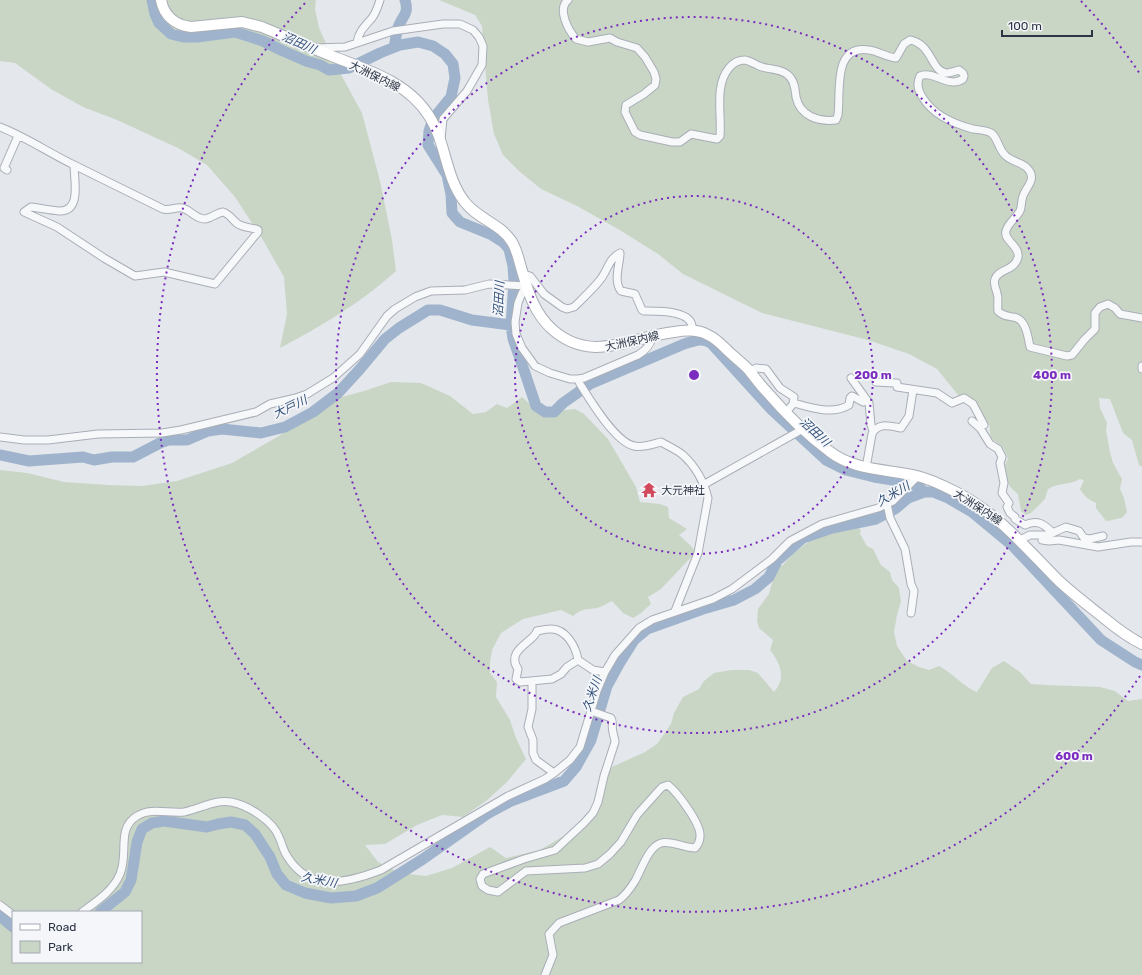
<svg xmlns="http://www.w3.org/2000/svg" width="1142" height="975" viewBox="0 0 1142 975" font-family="Rubik,'Noto Sans JP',sans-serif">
	<rect width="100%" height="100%" fill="#e4e7ec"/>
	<!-- green -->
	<path fill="#c9d6c5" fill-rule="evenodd" d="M0 0H316L315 9 319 28 338 69 362 113 380 181 392 240 396 271C361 303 321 326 280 348L287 314 284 277 263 240 235 197 207 165 178 148 117 120 83 107 51 89 15 63 0 61Z
		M439 0H1142V467L1139 465 1132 440 1123 433 1110 399 1099 398 1100 408 1107 423 1106 430 1110 452 1113 463 1122 479 1120 489 1124 498 1127 512 1122 518C1116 518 1112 521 1106 521L1096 508V503C1089 500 1084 496 1080 489L1084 480 1080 479C1070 485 1057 483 1048 489L1045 499 1031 513 1026 515 1021 511 1018 494C1007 487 1000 470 1008 459 1006 453 1004 448 1000 445 991 438 989 438 990 426L984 421 968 397 959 396 937 369 909 354 868 340 762 313 683 274 658 254 618 229 577 206 541 189 519 171 503 155 494 134 488 100 482 26 475 15Z
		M391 382 421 383 450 396 473 414 486 412 497 404 507 408 522 397 540 413 554 415 565 410 575 409 584 414 608 439 636 487 640 502 660 504 668 507 669 518 687 529 679 535 689 544 696 552 661 589 648 597 651 604 641 613 633 618 623 613 612 601C607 603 602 607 597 608 586 610 582 608 573 616L561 610 523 619 501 633 492 650 490 663V673L497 682 496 697 510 720 516 738 526 759 507 782 486 801 463 817 442 815 417 825 385 844 365 845 378 862 400 873 426 876 452 868 490 847 506 858 540 850 572 831 592 810 612 767 645 752 657 744 671 724 674 713 683 697 699 689 704 681 714 673 732 670H749L758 673 774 692C787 678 780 663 770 650L773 640 759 628 757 621 758 609 769 594 773 579 779 566 783 565 792 554 818 535 830 530H849L857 527 861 530 860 534 867 546 873 549 881 565 890 572 892 580 899 588 901 601 897 615 894 632 897 646 907 661 919 667 929 670 939 666C953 673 962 686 977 692L992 668 1004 661 1020 672 1031 684 1046 685 1100 687 1115 691 1128 701 1142 699V975H0V470L27 473 64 482 108 485 142 486 177 481 232 463 279 436 308 414 331 400 364 391ZM13 912H141V962H13Z"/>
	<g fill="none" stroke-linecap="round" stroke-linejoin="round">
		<!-- river -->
		<path stroke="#9fb4cc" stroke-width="11" d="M152 0 155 14 159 23 171 34 183 37H197L235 32 263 41 283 51 306 61 320 65 329 70 349 68 380 53 400 45 418 42 433 46 445 54 453 64 455 78 451 97 433 119 429 131 428 145 447 175 451 194 452 213 460 222 492 235 503 242 509 249 513 266 514 281 511 325 513 339 525 373 536 406 545 412H554L563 403 590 384 684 344C695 341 701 337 711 343L772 410 826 460 846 470 874 477 905 482 919 487 924 492
			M394 47C396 40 396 31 399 25 404 14 409 13 405 0
			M0 455 29 461 83 457 94 460 112 457H133L160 443 168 440H187L208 431 222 429 261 433 285 427 313 412 338 393 360 369 385 339 399 328 428 310H440L472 320 511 325
			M100 912 125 892 131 880 137 842 142 829 152 823 164 821 207 827 218 824 231 822 245 825 255 834 270 857 277 874 286 885 305 893 331 898 356 896 377 888 423 859 487 814 511 801 564 781 576 767 591 740 607 686 619 664 634 640 647 629 703 609 734 600 755 589 769 577 777 561 803 538 832 528 876 519 895 509 908 498 924 492H933L948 498 972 512 1013 546 1101 640 1135 662 1142 665
			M0 916 13 927"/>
		<defs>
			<path id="minor" d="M568 0C557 9 568 30 576 39L588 42 610 38 617 42 637 48 645 57 654 72 656 79 655 85 644 94 626 105 625 112 635 132 640 135 672 142H680L691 134 717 139 720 136C722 114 714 86 729 68 733 63 738 60 745 60 750 61 755 64 759 66 768 70 783 68 790 77 795 83 795 89 796 97 800 116 818 122 836 120L838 115C841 93 832 44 869 50 878 51 886 57 896 58L904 44 910 40C932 44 931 71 946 73 950 73 955 71 959 70L963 73 964 76 963 79C948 89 935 70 920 76 916 84 918 91 923 98 934 116 954 124 973 129 979 130 986 130 991 133 997 136 999 150 1005 155 1011 162 1023 162 1028 169 1037 179 1026 187 1023 196 1021 201 1022 206 1020 211 1016 218 1008 223 1006 231 1003 240 1020 246 1018 257 1015 271 998 269 995 279 993 283 996 289 997 293 999 299 997 305 998 311 1003 316 1007 316 1013 317 1026 318 1028 337 1030 347L1067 356 1072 355 1084 340 1095 329V313L1100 307 1108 304 1115 308 1120 314 1142 318
				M357 42C359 31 365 26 372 18 376 13 378 6 380 0
				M315 48 345 47 393 31 443 24H460L473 30 479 37 483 46 482 65 467 91 443 119 441 139
				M0 127C26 137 49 153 74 165L163 209C169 211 175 207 182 208 191 210 195 219 205 219 211 218 217 213 223 212 230 214 232 220 238 224 244 228 251 227 258 230V232L215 284 164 272 135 276 104 258 57 227 24 212 31 207C40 208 49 210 59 211 82 212 74 180 74 165
				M7 170 4 168 18 136
				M523 274 530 276 544 294 562 307 567 309 574 307C582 299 593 289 600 280 607 272 609 258 620 253 620 264 613 281 621 291L635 294 642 310 644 311C658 311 695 310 692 330
				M527 286 522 293 518 303 515 322 516 334 522 348 535 366 550 373 570 379H578L584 378 638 355C646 350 651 345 652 336
				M1142 366V369
				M750 372 756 368 766 369 780 388 794 397 793 404
				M851 378 869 403 871 425 873 431
				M578 379 580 384C590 400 615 442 634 446 643 448 653 444 661 442 668 446 677 450 683 455 695 466 704 482 708 498L698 553 675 611
				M876 382 895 383H897V387L937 393 952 403 964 398 973 404 984 425
				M786 412 794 403C811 408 833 415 849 405L850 398 852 396 863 402 867 400
				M972 421 980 428 990 444 998 449 1002 457 1000 463 1004 483 1002 493 1009 503 1007 507 1010 513 1015 517V519L1025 525C1037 519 1044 524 1053 533
				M0 437 24 440H48L98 434 162 433 181 430 256 412 270 404 296 398 307 394 333 378 360 354 387 316 395 309 415 297 431 291 465 290 489 284 527 286
				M866 468 872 434C878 422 890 426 901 428L909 416 913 390
				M703 485 803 429
				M887 504 890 518 905 549 911 584 914 591 911 613
				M1020 540 1030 535H1048L1066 527 1079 531 1084 538 1090 539 1103 536
				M1042 540 1049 541 1059 540 1098 547 1131 542H1142
				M578 660C576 647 566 628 550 629 546 629 542 630 537 631 534 642 505 650 518 669L516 679 520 682 552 679 561 674 567 667 578 660 593 670 605 672
				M532 681V709L528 727 533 740V753L536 760 554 773
				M0 905 13 915
				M82 912C96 902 113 891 120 874 129 853 116 829 137 816 151 807 169 814 184 812 200 809 215 799 231 802 248 805 273 821 279 837 282 843 283 850 287 856 309 893 347 883 381 870L508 796 545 779 554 773 570 760 580 747 597 691 605 672 615 655 639 628 652 620 713 599 732 589 772 559 790 541 822 524 878 508 893 501 918 476
				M545 975 553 955 549 934 559 923 619 900C626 895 630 889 635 881 641 871 648 847 661 843 671 840 684 848 695 848 698 845 700 841 700 836 701 824 678 793 668 785L662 787 644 807 637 815 621 842 610 854 598 864 585 868 526 871 498 892 488 890 482 886 480 879 483 874 524 859 555 850 584 823 593 813 598 802 604 776 615 742C615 738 613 735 613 732 611 726 614 723 611 718L591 711"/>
			<path id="secondary" d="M161 0C164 16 175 25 191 27L242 22 262 27C286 37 309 47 332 56 367 70 408 82 429 116 446 142 445 176 464 201 477 219 500 223 512 242 516 249 518 256 520 264 527 288 533 313 553 330 592 364 631 337 674 332 685 330 698 329 708 335 715 338 721 344 726 349 733 356 741 362 748 369 754 376 759 384 766 391 785 413 806 434 829 451 854 471 887 469 917 476 930 479 942 485 954 491 997 512 1026 548 1059 581 1073 594 1089 606 1104 618 1116 628 1128 637 1142 644"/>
		</defs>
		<!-- minor casing -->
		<use href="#minor" stroke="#a9aeb7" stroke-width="9"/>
		<!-- secondary casing -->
		<use href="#secondary" stroke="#a9aeb7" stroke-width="12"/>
		<!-- minor -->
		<use href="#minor" stroke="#f7f8fa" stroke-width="7"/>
		<!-- secondary -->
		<use href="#secondary" stroke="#fff" stroke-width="10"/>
	</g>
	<!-- distance rings -->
	<g fill="none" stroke="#7b2cbf" stroke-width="2" stroke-dasharray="2 4">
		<circle cx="694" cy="375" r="179"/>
		<circle cx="694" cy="375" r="358"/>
		<path d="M1140 676A538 538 0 1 1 307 1M1081 1A538 538 0 0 1 1140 74"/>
	</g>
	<!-- icons -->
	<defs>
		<symbol id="temple-bare" viewBox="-9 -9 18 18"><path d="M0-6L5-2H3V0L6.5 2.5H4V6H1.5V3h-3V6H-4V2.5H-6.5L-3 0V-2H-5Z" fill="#d1495b" stroke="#f4f6f9" stroke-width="2.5" paint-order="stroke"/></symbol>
	</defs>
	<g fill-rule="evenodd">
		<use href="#temple-bare" x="638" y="479" width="22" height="22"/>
	</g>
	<g text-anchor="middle" stroke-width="3.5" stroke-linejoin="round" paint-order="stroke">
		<!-- street labels -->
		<g font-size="11" fill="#2b3445" stroke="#f4f6f9">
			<text transform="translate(375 76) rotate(26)" y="4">大洲保内線</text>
			<text transform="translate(632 341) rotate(-13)" y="4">大洲保内線</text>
			<text transform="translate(978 507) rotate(33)" y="4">大洲保内線</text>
		</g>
		<!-- poi labels -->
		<g font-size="11" fill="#2b3445" stroke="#f4f6f9" text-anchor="start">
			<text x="661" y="494">大元神社</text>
		</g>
		<!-- water labels -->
		<g font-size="12" font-style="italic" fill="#34527a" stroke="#f4f6f9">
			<text transform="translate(299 43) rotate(24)" y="4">沼田川</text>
			<text transform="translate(499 299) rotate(-87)" y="4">沼田川</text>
			<text transform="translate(290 407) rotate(-26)" y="4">大戸川</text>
			<text transform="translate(815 432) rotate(43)" y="4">沼田川</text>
			<text transform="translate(893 494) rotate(-30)" y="4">久米川</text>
			<text transform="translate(592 694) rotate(-71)" y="4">久米川</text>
			<text transform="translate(319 880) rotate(11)" y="4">久米川</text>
		</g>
	</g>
	<circle cx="694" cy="375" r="6" fill="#7b2cbf" stroke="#f4f6f9" stroke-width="2"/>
	<g font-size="12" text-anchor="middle" font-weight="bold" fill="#7b2cbf" stroke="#f4f6f9" stroke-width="3.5" stroke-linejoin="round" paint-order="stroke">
		<text x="873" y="379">200 m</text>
		<text x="1052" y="379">400 m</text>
		<text x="1074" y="760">600 m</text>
	</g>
	<!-- legend -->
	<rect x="12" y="911" width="130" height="52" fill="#f4f6f9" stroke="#a4a8b1"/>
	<rect x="20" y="924" width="20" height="6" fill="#ffffff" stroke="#a4a8b1"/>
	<text x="48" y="931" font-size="12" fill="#2b3445">Road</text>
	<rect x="20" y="941" width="20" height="12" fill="#c9d6c5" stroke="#a4a8b1"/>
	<text x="48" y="951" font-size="12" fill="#2b3445">Park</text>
	<!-- scale -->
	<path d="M1002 30v6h90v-6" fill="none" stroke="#2b3445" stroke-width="2"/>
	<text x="1008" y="30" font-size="12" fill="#2b3445" stroke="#f4f6f9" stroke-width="3" paint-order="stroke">100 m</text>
</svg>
